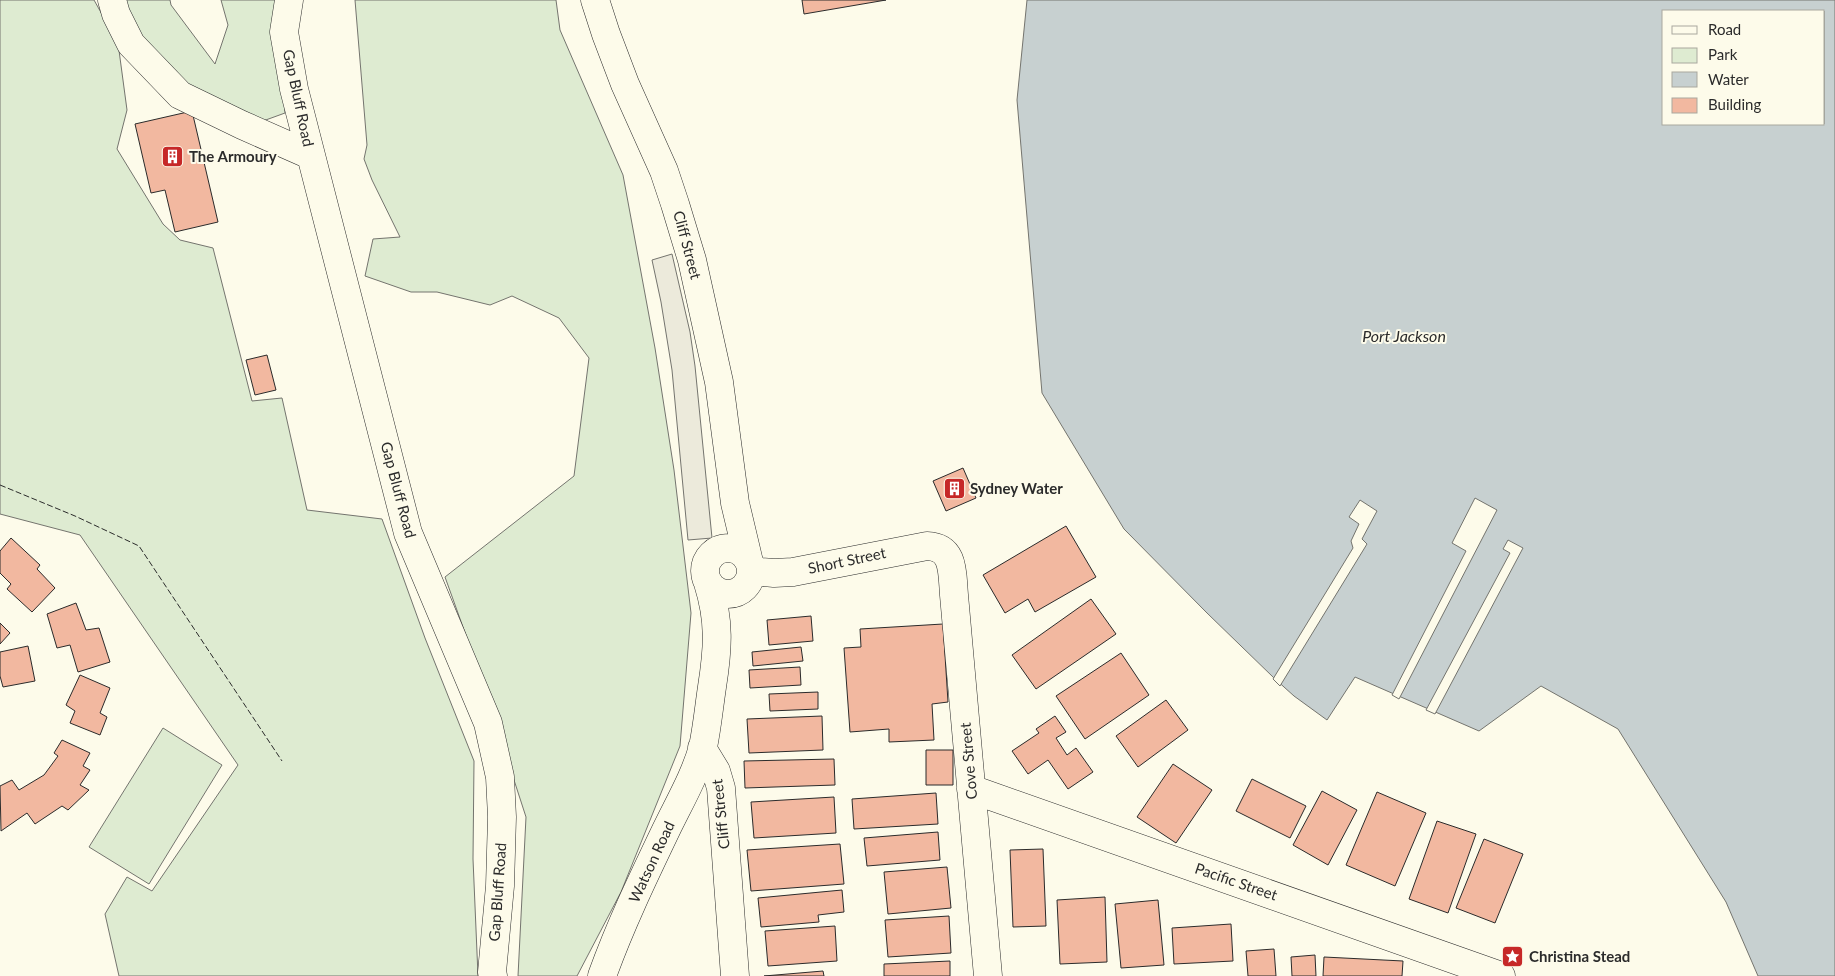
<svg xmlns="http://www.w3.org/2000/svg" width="1835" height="976" viewBox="0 0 1835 976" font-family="Lato,sans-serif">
	<rect width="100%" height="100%" fill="#fdfbea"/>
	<!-- green -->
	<path fill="#deebd1" stroke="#74746e" d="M0 0H94L118 43 127 110 117 149 163 224 180 240 213 248 252 401 282 398 307 510 382 519 425 638 474 761 473 859 478 976H119L105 914 127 877 152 891 238 765 80 535 0 514Z
		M124 0H170L171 5 215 64 228 25 221 0H288L283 65 285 113 252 125 203 97 148 48Z
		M355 0H556L560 30 623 175 655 348 674 470 691 613 680 746 621 892 577 976H518L526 817 477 666 445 577 574 476 589 358 559 318 512 296 490 305 437 292H411L365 276 373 239 400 237 372 180 364 159 367 145Z
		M163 728 222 765 149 884 89 847Z"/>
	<!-- parking -->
	<path fill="#eceadb" stroke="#74746e" d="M672 254 690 332 695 366 712 538 688 540 672 370 661 302 652 260Z"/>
	<!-- water -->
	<path fill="#c7d0d0" stroke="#74746e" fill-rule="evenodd" d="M1027 0H1835V976H1758L1726 902 1618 729 1541 686 1479 731 1355 677 1327 720 1294 696 1274 678 1207 613 1124 529 1042 393 1017 100ZM1664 11H1824V124H1664Z"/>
	<!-- pier -->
	<path fill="#fdfbea" stroke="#74746e" d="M1475 498 1497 510 1399 699 1392 695 1466 551 1452 543Z
		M1360 500 1377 511 1362 539 1367 544 1280 686 1273 679 1353 548 1351 541 1359 524 1349 517Z
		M1508 540 1523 548 1435 714 1426 710 1510 553 1503 549Z"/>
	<!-- building -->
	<path fill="#f2b8a0" stroke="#2b2b2b" d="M802 0H886L804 14Z
		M192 111 218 222 175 232 165 190 151 193 135 124Z
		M267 355 276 390 255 395 246 360Z
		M963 468 976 498 946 511 933 481Z
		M1066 526 1096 577 1035 612 1028 599 1005 613 983 575Z
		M11 538 40 565 37 569 55 588 32 612 7 589 11 584 0 573V551Z
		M1091 599 1116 634 1036 689 1012 655Z
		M76 603 86 630 99 628 110 662 78 672 70 645 57 648 47 614Z
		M811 616 813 641 769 645 767 620Z
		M0 623 10 633 0 644Z
		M943 624 948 702 932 704 934 740 889 742V729L850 732 844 648 861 647 860 629Z
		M28 646 35 681 3 687 0 676V652Z
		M801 647 803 661 753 666 752 652Z
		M1121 653 1149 695 1085 739 1056 696Z
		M800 667 801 685 750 688 749 670Z
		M80 675 110 688 100 713 107 717 100 735 70 723 75 711 66 705Z
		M818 692V709L770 711 769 694Z
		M1166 700 1188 730 1138 767 1116 736Z
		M822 716 823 750 749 753 747 719Z
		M1055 716 1066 732 1056 738 1067 755 1076 748 1093 772 1068 789 1048 760 1028 774 1012 751 1039 733 1036 729Z
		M62 740 90 753 83 766 90 770 80 785 89 790 68 810 62 806 35 824 27 813 1 831 0 786 12 780 19 790 44 775 58 756 54 753Z
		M926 750H953V785H926Z
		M834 759 835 785 745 788 744 761Z
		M1173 764 1212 790 1176 843 1137 817Z
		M1252 779 1306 806 1290 838 1236 811Z
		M1322 791 1357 810 1328 865 1293 845Z
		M1377 792 1426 813 1395 886 1346 865Z
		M936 793 938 824 854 829 852 799Z
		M834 797 836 833 754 838 751 802Z
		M1437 821 1476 834 1448 913 1409 899Z
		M938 832 940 860 867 866 864 838Z
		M1484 839 1523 854 1495 923 1456 908Z
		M840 844 844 884 751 891 747 850Z
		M1043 849 1046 926 1013 927 1010 850Z
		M947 867 951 908 888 914 884 872Z
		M842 890 844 912 818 915 819 922 761 927 758 898Z
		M1105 897 1107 962 1060 964 1057 900Z
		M1158 900 1164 965 1121 968 1115 904Z
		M949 916 951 953 888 957 885 920Z
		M1231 924 1233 961 1174 964 1172 928Z
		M835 926 837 961 768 966 765 931Z
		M1274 949 1276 976H1248L1246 951Z
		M1315 955 1316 976H1292L1291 957Z
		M1324 957 1403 961 1402 976H1323Z
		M950 961V976H884V964Z
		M823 971 824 976H764Z"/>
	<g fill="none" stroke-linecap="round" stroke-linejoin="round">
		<defs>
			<path id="minor" d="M112 0 116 14 131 44 180 95 242 125 310 155
				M289 0 284 32 294 89 408 533 488 723 500 777 502 817 500 886 492 972 493 976
				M595 0 606 34 625 84 664 171 675 204 692 260 719 382 735 503 749 562
				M705 571a23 23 0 1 1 46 0a23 23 0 1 1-46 0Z
				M751 571 774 573 793 572 927 546C955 547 952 573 954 595L988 976
				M702 748 716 771 721 788 735 976
				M971 789 1501 976
				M602 976C620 926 643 878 666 830 679 803 695 776 703 747 707 728 709 707 712 687 718 649 720 621 708 583"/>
		</defs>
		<!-- minor casing -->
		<use href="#minor" stroke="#2b2b2b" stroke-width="29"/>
		<!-- minor -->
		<use href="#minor" stroke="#fdfbea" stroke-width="28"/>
		<!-- fence -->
		<path stroke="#2b2b2b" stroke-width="1" stroke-dasharray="6 2.5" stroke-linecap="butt" d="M0 485 75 516 139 546 282 761"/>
	</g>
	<!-- icons -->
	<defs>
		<symbol id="building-square" viewBox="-11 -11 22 22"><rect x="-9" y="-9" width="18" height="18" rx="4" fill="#c62828" stroke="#fdfbea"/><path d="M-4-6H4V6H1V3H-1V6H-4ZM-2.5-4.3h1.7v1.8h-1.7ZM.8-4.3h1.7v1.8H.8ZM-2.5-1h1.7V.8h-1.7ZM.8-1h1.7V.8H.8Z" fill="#fff"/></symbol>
		<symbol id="sight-square" viewBox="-11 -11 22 22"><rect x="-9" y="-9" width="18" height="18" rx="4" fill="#c62828" stroke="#fdfbea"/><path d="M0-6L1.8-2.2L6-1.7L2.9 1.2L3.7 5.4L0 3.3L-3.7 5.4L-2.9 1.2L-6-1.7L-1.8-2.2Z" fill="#fff"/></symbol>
	</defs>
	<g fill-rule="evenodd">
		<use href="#building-square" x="160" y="144" width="25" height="25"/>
		<use href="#building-square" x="942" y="476" width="25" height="25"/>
		<use href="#sight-square" x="1500" y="944" width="25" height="25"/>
	</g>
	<g text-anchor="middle" stroke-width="4" stroke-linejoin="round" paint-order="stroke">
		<!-- street labels -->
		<g font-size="15" fill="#2b2b2b" stroke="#fdfbea">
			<text transform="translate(298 98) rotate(78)" y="5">Gap Bluff Road</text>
			<text transform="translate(687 245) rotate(75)" y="5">Cliff Street</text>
			<text transform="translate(398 490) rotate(75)" y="5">Gap Bluff Road</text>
			<text transform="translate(847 561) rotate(-12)" y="5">Short Street</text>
			<text transform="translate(969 761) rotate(-95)" y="5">Cove Street</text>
			<text transform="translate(721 814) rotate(-96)" y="5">Cliff Street</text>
			<text transform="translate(652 862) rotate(-65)" y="5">Watson Road</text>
			<text transform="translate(1236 882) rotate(19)" y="5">Pacific Street</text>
			<text transform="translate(498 892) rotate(-86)" y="5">Gap Bluff Road</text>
		</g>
		<!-- poi labels -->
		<g font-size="15" font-weight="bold" fill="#2b2b2b" stroke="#fdfbea" text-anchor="start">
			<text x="189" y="162">The Armoury</text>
			<text x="970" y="494">Sydney Water</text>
			<text x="1529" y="962">Christina Stead</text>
		</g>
		<!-- water labels -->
		<g font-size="16" font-style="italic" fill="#2b2b2b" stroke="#fdfbea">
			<text x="1404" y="342">Port Jackson</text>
		</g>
	</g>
	<!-- legend -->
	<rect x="1662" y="10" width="162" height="115" fill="#fdfbea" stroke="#a9a89e"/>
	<rect x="1672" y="26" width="25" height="8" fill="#fdfbea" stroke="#a9a89e"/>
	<text x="1708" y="35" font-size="15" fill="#2b2b2b">Road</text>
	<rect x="1672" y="48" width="25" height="15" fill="#deebd1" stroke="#a9a89e"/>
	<text x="1708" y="60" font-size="15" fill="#2b2b2b">Park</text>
	<rect x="1672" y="72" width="25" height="15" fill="#c7d0d0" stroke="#a9a89e"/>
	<text x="1708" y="85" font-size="15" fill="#2b2b2b">Water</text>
	<rect x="1672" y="98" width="25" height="15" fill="#f2b8a0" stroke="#a9a89e"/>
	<text x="1708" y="110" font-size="15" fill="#2b2b2b">Building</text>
</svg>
